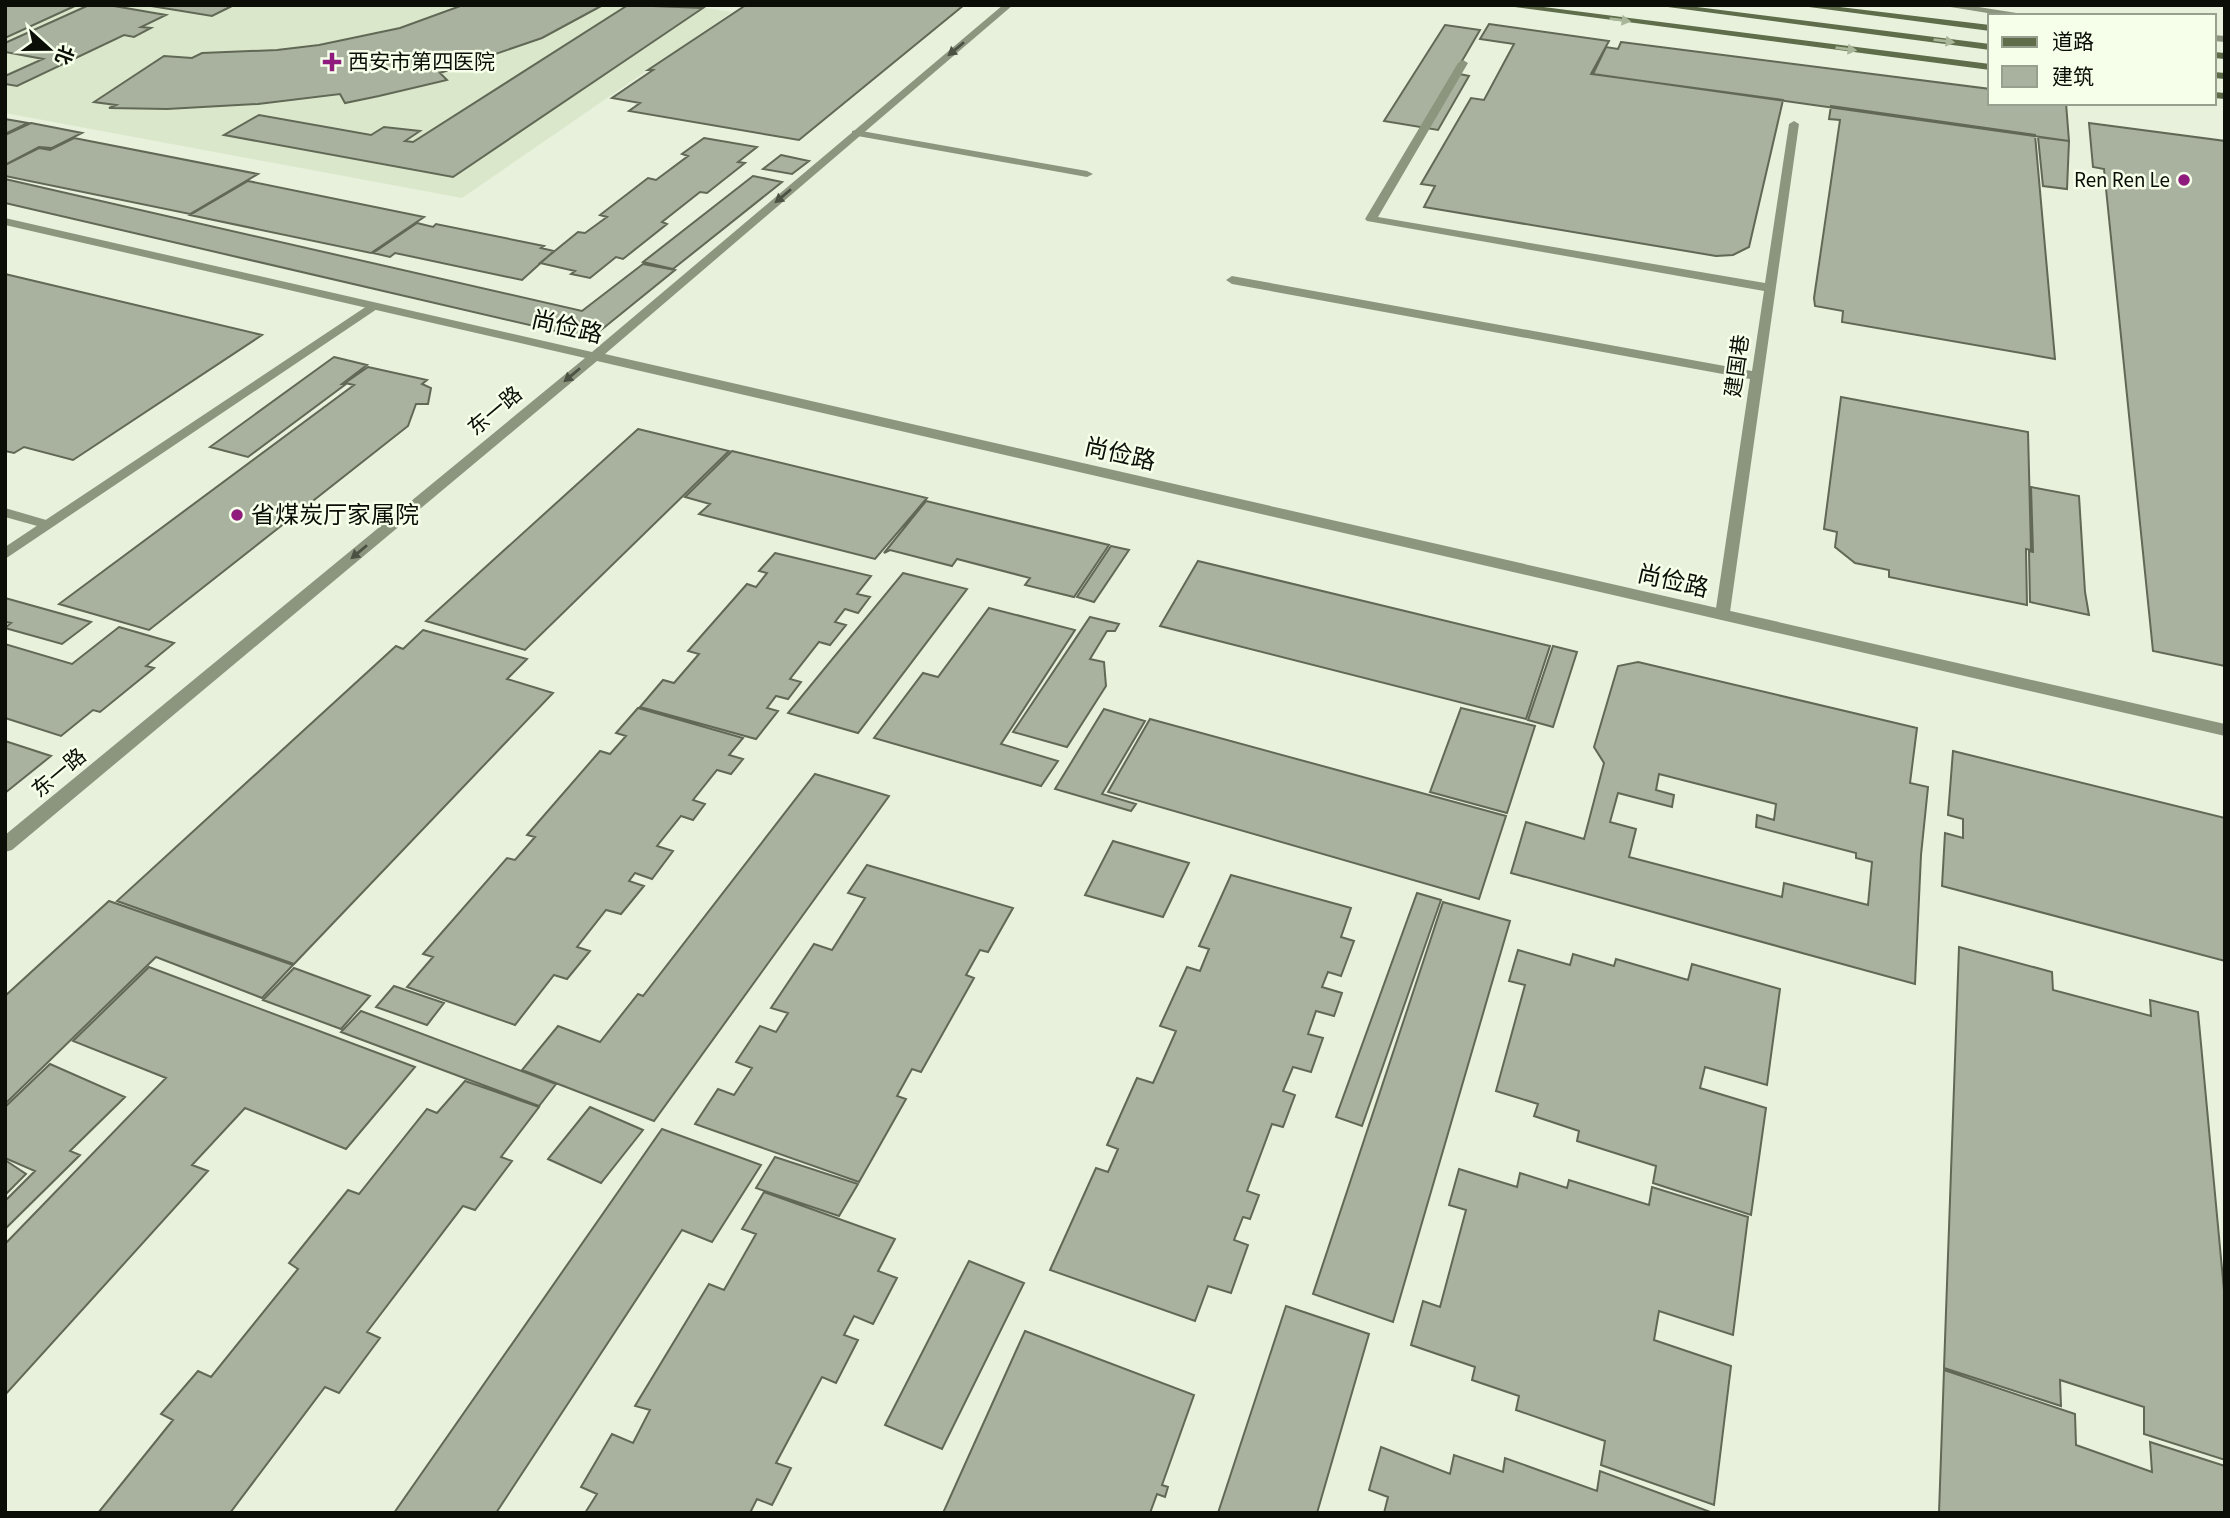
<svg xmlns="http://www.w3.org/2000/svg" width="2230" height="1518" viewBox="0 0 2230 1518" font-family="'Source Sans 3','Noto Sans SC',sans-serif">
	<rect width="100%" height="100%" fill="#e8f1dc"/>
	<!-- built -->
	<path fill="#dbe7cb" d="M5 5H686L732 12 462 198 5 113Z"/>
	<!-- building -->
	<path fill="#a9b29e" stroke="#616956" stroke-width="2" fill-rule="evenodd" d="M8 5H77L5 38V7Z
		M89 5H116L114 6 166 15 141 27 151 28 134 37 124 35 17 86 5 84V76L43 59 5 52V43Z
		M145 5H234L212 16Z
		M463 5H603L542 38 440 73 447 80 379 96 345 103 340 94 258 104 167 109 109 108 116 105 94 102 164 56 192 58 202 53 277 50 319 45 400 28Z
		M628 5 703 8 453 177 224 135 259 115 371 135 384 127 420 131 405 141 413 142Z
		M746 5H964L799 140 629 111 640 103 612 98 653 70H648Z
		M1489 24 1609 41 1591 74 1783 100 1749 247 1733 255 1716 256 1424 207 1435 186 1421 184 1471 98 1484 100 1514 44 1480 39Z
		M1445 25 1480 30 1455 73 1469 76 1438 130 1384 121Z
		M1621 42 1990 89V103H2066L2069 141 1593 74 1606 47 1618 49Z
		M1831 106 2035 135 2055 359 1842 322 1843 311 1815 306 1814 298 1840 120 1829 119Z
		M5 119 28 123 5 134Z
		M31 123 82 133 52 148 39 147 5 165V135Z
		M2089 123 2225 141V666L2153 651 2104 169 2093 167Z
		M2038 137 2069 141 2067 189 2043 186Z
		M74 138 258 174 190 214 5 176V165L39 148 50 150Z
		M704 138 757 147 738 162 745 163 707 193 700 192 662 222 667 224 623 259 616 257 590 278 571 274 575 271 540 263 578 232 585 233 607 217 600 215 648 178 656 180 688 156 682 154Z
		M781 155 809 161 792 174 763 169Z
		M753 176 782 182 673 269 643 262Z
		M5 179 582 311 643 264 675 270 590 339 5 203Z
		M248 181 424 217 371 253 190 215Z
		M417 223 433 227 436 224 544 246 541 248 554 251 522 280 395 253 390 257 373 253Z
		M5 274 262 335 73 460 24 447 14 453 5 451Z
		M334 357 367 365 342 384H346L248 457 210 447Z
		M368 367 427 380 422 384 431 388 428 404H416L408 426 149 630 59 604 354 385 345 383Z
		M1841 397 2028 432 2031 550 2026 549 2027 605 1889 577V570L1855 563 1835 547 1837 532 1824 529Z
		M638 429 729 451 525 650 426 621Z
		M732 451 927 498 875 559 699 514 710 504 685 497Z
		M2031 487 2079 496 2085 592 2089 615 2030 602 2029 551 2033 552Z
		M926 501 1109 545 1074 597 1025 585 1030 578 957 559 952 566 890 550 884 553Z
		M1111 546 1129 550 1094 602 1077 597Z
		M775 553 871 576 857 594 870 597 858 613 845 609 835 622 846 625 830 645 819 642 790 679 801 682 788 699 776 696 767 708 778 711 756 739 640 707 663 680 674 683 699 654 688 651 747 584 756 587 767 573 759 571Z
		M1198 561 1550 646 1526 719 1160 626Z
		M903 573 967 589 858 733 788 713Z
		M5 598 91 622 62 644 5 628 11 623 5 622Z
		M989 608 1075 630 1001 744 1058 761 1041 786 874 738 923 673 938 677Z
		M1090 617 1119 624 1115 631H1107L1090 659 1104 662 1106 686 1067 747 1013 732Z
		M119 627 174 643 146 666 154 668 100 712 93 710 61 736 5 718V644L72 664Z
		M423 630 527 659 507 679 553 693 294 964 117 901 396 646 403 649Z
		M1553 646 1577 652 1553 727 1528 720Z
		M1638 662 1917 728 1910 783 1928 787 1921 855 1915 984 1511 873 1526 822 1584 839 1604 763 1594 747 1618 666ZM1659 774 1776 804 1774 820 1757 815 1756 827 1856 853V858L1872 862 1868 905 1784 883 1782 897 1629 857 1636 829 1610 822 1618 793 1672 807 1674 795 1656 790Z
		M638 708 743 738 729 755 743 759 731 774 717 770 693 800 705 804 693 820 681 816 657 846 673 851 652 879 635 873 629 881 644 886 621 914 606 910 577 947 590 951 567 979 554 975 515 1025 407 987 433 957 423 954 507 858 515 860 535 837 527 835 600 751 610 754 626 736 616 733Z
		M1461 708 1535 726 1507 813 1430 792Z
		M1104 709 1145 721 1102 794 1136 804 1131 811 1055 789Z
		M1150 719 1506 816 1479 899 1108 792Z
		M5 741 51 756 5 793Z
		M1953 751 2225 818V961L1942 886 1945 833 1963 838V819L1948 815Z
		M815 774 889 796 654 1121 522 1070 558 1026 600 1042 638 994 643 996Z
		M1113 841 1189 863 1163 917 1085 895Z
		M867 865 1013 908 988 952 980 950 966 975 974 978 921 1072 912 1069 897 1096 906 1099 859 1182 695 1124 718 1089 734 1095 752 1068 736 1062 760 1026 776 1032 788 1013 771 1008 814 944 832 950 865 898 848 893Z
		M1231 875 1351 908 1341 937 1354 941 1341 976 1328 972 1322 987 1342 993 1334 1016 1316 1011 1308 1034 1323 1038 1311 1072 1293 1067 1283 1091 1295 1095 1283 1127 1272 1124 1247 1191 1259 1195 1250 1219 1243 1217 1234 1240 1248 1245 1231 1293 1208 1286 1195 1321 1050 1270 1096 1168 1108 1172 1118 1149 1107 1145 1137 1078 1153 1083 1176 1031 1160 1026 1187 967 1200 971 1209 949 1199 946Z
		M1417 893 1441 900 1362 1126 1336 1117Z
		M109 901 293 965 262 998 156 957 5 1104V996Z
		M1443 902 1510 921 1393 1322 1313 1294Z
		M1959 947 2052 972 2053 990 2151 1016 2150 1000 2198 1012 2225 1301V1460L2144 1434V1407L2060 1380 2061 1406 1944 1368Z
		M1518 950 1570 965 1573 954 1614 966 1616 959 1688 980 1692 964 1780 989 1767 1085 1705 1067 1700 1088 1766 1108 1751 1215 1653 1183 1656 1166 1577 1141 1579 1131 1534 1116 1538 1104 1496 1091 1525 985 1509 981Z
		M149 967 415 1067 346 1149 245 1108 192 1165 208 1171 5 1395V1244L166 1078 73 1041Z
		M294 968 370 996 341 1029 263 1000Z
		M394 986 444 1003 427 1025 376 1007Z
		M361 1011 556 1084 539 1106 341 1032Z
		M50 1064 125 1097 70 1151 80 1155 5 1229V1201L35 1171 5 1158V1107Z
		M465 1081 539 1107 501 1157 512 1161 475 1210 463 1206 367 1332 380 1338 339 1393 325 1387 230 1513H98L173 1420 161 1414 198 1371 211 1377 298 1269 289 1263 348 1190 359 1194 427 1109 437 1113Z
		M590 1107 643 1130 601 1183 548 1159Z
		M662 1129 761 1165 712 1242 682 1230 496 1513H394Z
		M775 1157 858 1184 839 1216 756 1188Z
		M5 1160 26 1174 5 1195Z
		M1459 1169 1517 1187 1520 1173 1567 1188 1569 1180 1649 1205 1652 1187 1748 1217 1733 1335 1659 1311 1654 1340 1731 1366 1714 1505 1601 1465 1605 1441 1516 1410 1519 1396 1472 1380 1475 1367 1411 1345 1423 1301 1440 1307 1466 1210 1449 1205Z
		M764 1192 895 1239 878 1271 897 1278 873 1324 854 1316 844 1335 858 1340 836 1383 822 1377 776 1463 791 1468 772 1505 757 1499 750 1513H585L597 1494 581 1487 612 1434 633 1443 650 1410 635 1406 709 1284 724 1290 756 1234 742 1229Z
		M969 1261 1024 1283 942 1449 885 1425Z
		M1286 1306 1369 1334 1317 1513H1218Z
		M1025 1331 1194 1395 1162 1485 1168 1487 1165 1497 1157 1494 1150 1513H943Z
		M1944 1370 2075 1414 2076 1445 2152 1472 2150 1442 2225 1466V1513H1939Z
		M1381 1447 1450 1474 1454 1455 1503 1472 1505 1458 1597 1491 1600 1471 1713 1513H1384L1388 1497 1369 1490Z"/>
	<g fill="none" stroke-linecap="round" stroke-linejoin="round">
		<!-- service -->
		<path fill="#8c967f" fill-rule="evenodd" d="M1463 60 1468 63 1378 217 1765 283 1789 124 1794 121 1799 124 1729 619H1717L1715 615 1750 379 1232 284 1226 280 1232 276 1752 371 1764 291 1367 221 1365 219 1458 63Z
			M856 130 1087 171 1093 174 1087 177 852 135V131Z
			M5 508 53 522 55 525 48 529 5 517Z"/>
		<!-- minor -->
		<path fill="#8c967f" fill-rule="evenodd" d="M1938 5H1966L2035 16H2006Z
			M2214 35 2225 36V42L2214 41Z
			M373 302 379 306 377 309 5 559V547Z"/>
		<!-- tertiary -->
		<path fill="#8c967f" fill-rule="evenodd" d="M1003 5H1013L605 354 2225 724V736L597 361 12 850 5 852V835L585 358 5 225V218L592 352Z"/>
		<!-- secondary -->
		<path fill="#5f6d4a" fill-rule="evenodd" d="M1500 5H1528L1990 64V70Z
			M1653 5H1681L1990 44V50Z
			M1794 5H1823L1990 25V31Z
			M2214 52 2225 53V59L2214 58Z
			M2214 72 2225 73V79L2214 78Z
			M2214 92 2225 93V99L2214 98Z"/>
	</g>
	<!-- one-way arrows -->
	<defs><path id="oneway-solid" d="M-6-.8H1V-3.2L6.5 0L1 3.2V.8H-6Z" transform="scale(1.75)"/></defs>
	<g fill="#aab69a">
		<use href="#oneway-solid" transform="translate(1620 20) rotate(7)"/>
		<use href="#oneway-solid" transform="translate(1944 41) rotate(7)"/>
		<use href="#oneway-solid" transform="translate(1846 49) rotate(7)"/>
	</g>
	<g fill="#4c5243">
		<use href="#oneway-solid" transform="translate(956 49) rotate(140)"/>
		<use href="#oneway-solid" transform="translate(783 196) rotate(140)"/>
		<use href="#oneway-solid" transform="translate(572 375) rotate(140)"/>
		<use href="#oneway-solid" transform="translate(359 552) rotate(140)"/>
	</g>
	<!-- markers -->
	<g fill="#8f1c7c" stroke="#f5ffe9" stroke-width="2.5">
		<path d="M328.5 51.5h7v7h7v7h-7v7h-7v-7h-7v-7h7z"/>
		<circle cx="2184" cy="180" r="7"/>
		<circle cx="237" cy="515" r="7"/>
	</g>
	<g text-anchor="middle" stroke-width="5" stroke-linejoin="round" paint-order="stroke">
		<!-- far-poi labels -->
		<g font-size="21" fill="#0b0e07" stroke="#f5ffe9" text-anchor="start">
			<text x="348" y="69">西安市第四医院</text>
			<text x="2170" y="187" text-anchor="end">Ren Ren Le</text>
		</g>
		<!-- far-street labels -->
		<g font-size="21" fill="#0b0e07" stroke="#f5ffe9">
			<text transform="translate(1737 366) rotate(-82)" y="7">建国巷</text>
			<text transform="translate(495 411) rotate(-40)" y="7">东一路</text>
			<text transform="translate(59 773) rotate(-40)" y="7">东一路</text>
		</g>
		<!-- street labels -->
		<g font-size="24" fill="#0b0e07" stroke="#f5ffe9">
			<text transform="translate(567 327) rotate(13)" y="8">尚俭路</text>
			<text transform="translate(1120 454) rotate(13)" y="8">尚俭路</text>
			<text transform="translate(1673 581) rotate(13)" y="8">尚俭路</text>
		</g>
		<!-- poi labels -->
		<g font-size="24" fill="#0b0e07" stroke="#f5ffe9" text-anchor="start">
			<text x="251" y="523">省煤炭厅家属院</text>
		</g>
	</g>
	<!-- border -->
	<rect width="2230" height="1518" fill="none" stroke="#0b0e07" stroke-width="14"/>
	<!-- legend -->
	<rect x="1988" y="14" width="228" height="91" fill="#f5ffe9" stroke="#979f8f" stroke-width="2"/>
	<rect x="2002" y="37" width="35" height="10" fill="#5f6d4a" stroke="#979f8f" stroke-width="2"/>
	<text x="2052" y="49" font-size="21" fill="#0b0e07">道路</text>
	<rect x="2002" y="66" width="35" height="21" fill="#a9b29e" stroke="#979f8f" stroke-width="2"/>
	<text x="2052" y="84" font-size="21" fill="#0b0e07">建筑</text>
	<!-- north arrow -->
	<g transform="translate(49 49) rotate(111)" stroke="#f5ffe9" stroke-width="5" paint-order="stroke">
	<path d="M0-5L12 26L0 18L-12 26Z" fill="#0b0e07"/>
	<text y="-10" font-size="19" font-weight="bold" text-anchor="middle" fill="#0b0e07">北</text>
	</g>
</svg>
